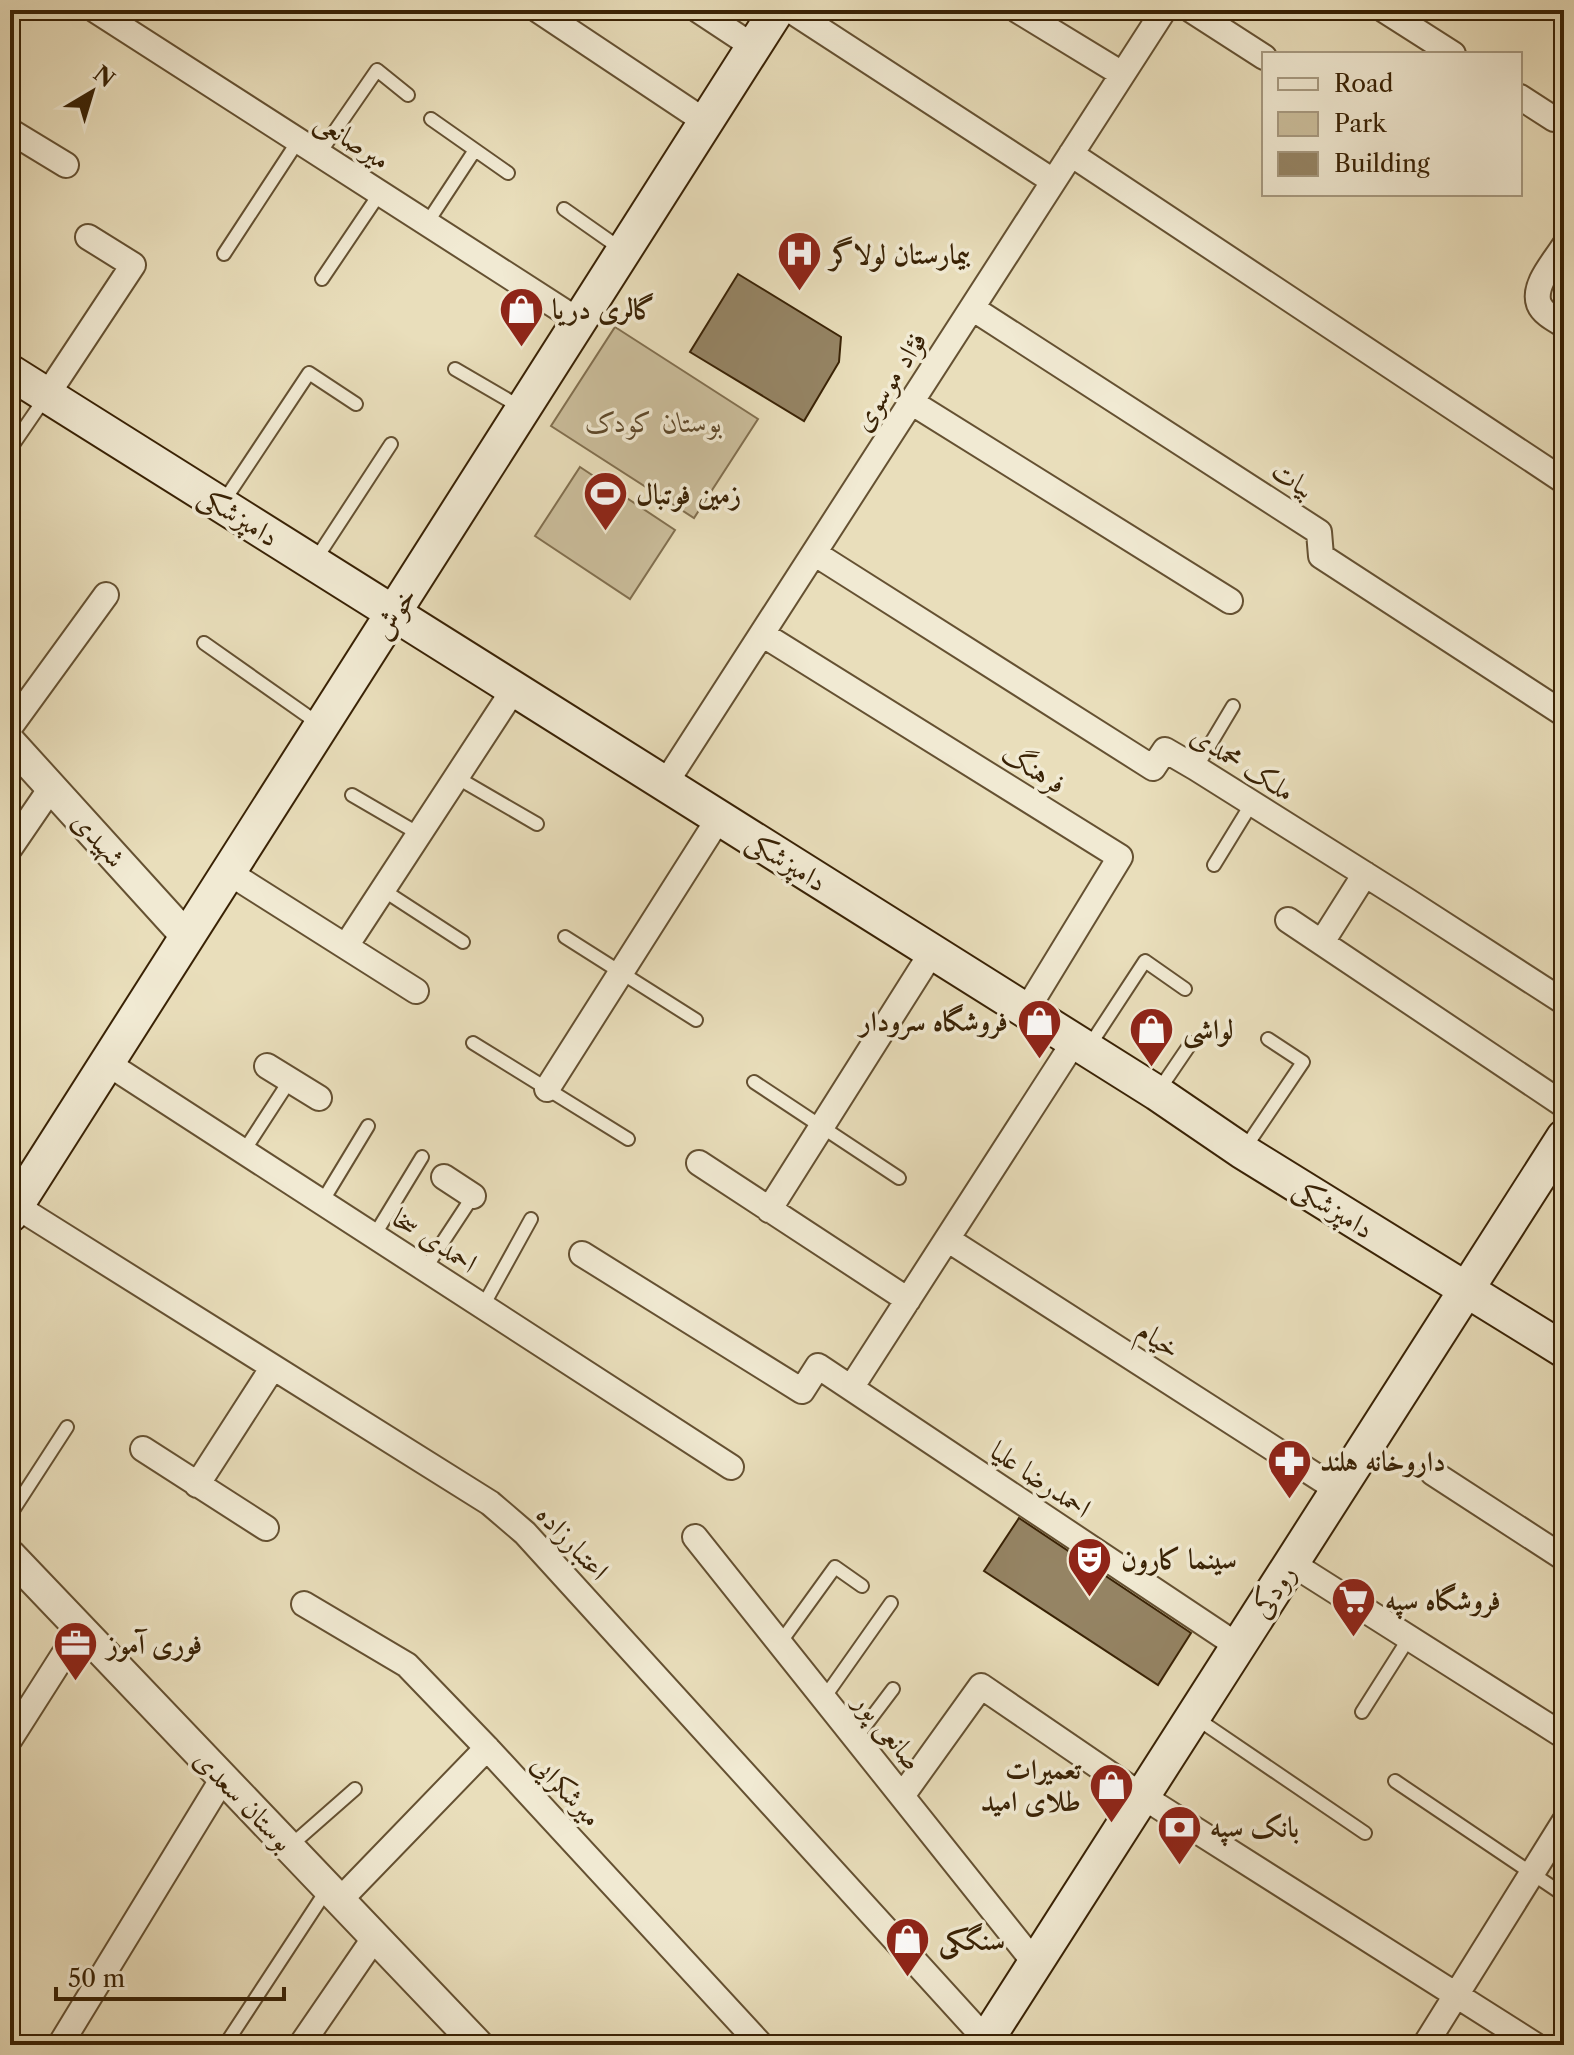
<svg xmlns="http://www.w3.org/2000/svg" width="1574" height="2055" viewBox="0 0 1574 2055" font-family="'Libre Caslon Text',Amiri,serif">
	<rect width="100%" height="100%" fill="#e9debb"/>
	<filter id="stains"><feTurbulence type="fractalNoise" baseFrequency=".0025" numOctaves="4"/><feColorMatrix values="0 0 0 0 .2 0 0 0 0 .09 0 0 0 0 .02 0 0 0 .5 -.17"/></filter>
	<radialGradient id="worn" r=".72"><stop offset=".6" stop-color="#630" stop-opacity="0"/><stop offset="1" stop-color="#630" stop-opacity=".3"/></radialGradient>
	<!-- green -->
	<path fill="#cbbe9c" stroke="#827050" stroke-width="2" d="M615 327 758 419 694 518 551 426Z
		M580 467 675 530 630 599 535 536Z"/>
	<!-- building -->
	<path fill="#958464" stroke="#392205" stroke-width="2" d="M738 274 841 337 839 362 804 421 690 352Z
		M1019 1518 1191 1633 1158 1685 984 1571Z"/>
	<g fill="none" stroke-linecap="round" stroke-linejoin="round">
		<defs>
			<path id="service" d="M431 119 508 173
				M319 154 377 70 408 95
				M564 209 621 249
				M427 223 475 150
				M224 254 298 141
				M322 279 380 193
				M455 369 522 408
				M10 449 45 398
				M222 504 309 373 356 404
				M314 562 391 444
				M204 643 319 724
				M1196 768 1233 706
				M456 777 537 824
				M352 795 419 834
				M1214 865 1252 803
				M383 890 463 942
				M565 937 696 1020
				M473 1043 628 1139
				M1088 1048 1145 961 1185 989
				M754 1082 899 1178
				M1159 1090 1191 1043
				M244 1151 290 1080
				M1243 1151 1303 1062 1268 1039
				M322 1202 368 1126
				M374 1236 422 1157
				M425 1269 473 1196
				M483 1306 531 1219
				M10 1515 67 1427
				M780 1643 835 1567 862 1586
				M824 1698 891 1603
				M1362 1712 1409 1638
				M1196 1718 1365 1833
				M856 1738 893 1689
				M1395 1781 1564 1895
				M289 1847 355 1789
				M229 2039 328 1888"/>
			<path id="minor" d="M95 10 579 321
				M538 10 706 122
				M698 10 754 47
				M790 10 1053 181
				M1017 10 1122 74
				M1191 10 1264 57
				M1384 10 1453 54
				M1520 97 1554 119 1564 118
				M10 131 66 165
				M1071 154 1564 481
				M1564 246C1555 261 1532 285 1539 304 1543 314 1556 320 1564 325
				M972 308 1319 532 1321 556 1564 714
				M47 395 133 265 88 237
				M911 402 1230 601
				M814 553 1153 768 1165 750 1196 768 1406 900 1564 1002
				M762 634 1120 857 1026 1011
				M10 727 106 595
				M665 784 1164 10
				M10 848 51 788
				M228 872 416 991
				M1288 920 1564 1105
				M1322 942 1365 874
				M346 946 514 689
				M107 1063 731 1467
				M267 1066 319 1098
				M547 1089 719 818
				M699 1163 908 1300
				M444 1177 473 1196
				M16 1206 490 1503 525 1533 991 2045
				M769 1210 932 952
				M947 1239 1338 1490
				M582 1254 802 1391 818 1366 1238 1646
				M851 1388 1074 1042
				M143 1449 266 1528
				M1433 1473 1564 1558
				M197 1485 273 1367
				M695 1537 1035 1963
				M1291 1563 1564 1736
				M304 1604 407 1665 487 1748 761 2045
				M10 1739 80 1629
				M902 1796 981 1686 1142 1796 1535 2045
				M340 1900 487 1748
				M60 2045 223 1778
				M301 2045 375 1937
				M1425 2045 1564 1822"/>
			<path id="tertiary" d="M10 742 187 937
				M10 1555 478 2045"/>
			<path id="secondary" d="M10 372 1157 1093 1242 1151 1564 1350
				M10 1215 777 10
				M983 2045 1564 1137"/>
		</defs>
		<!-- service casing -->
		<use href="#service" stroke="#655132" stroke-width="16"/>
		<!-- minor casing -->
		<use href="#minor" stroke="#655132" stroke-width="28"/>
		<!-- tertiary casing -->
		<use href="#tertiary" stroke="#655132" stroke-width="34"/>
		<!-- secondary casing -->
		<use href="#secondary" stroke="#392205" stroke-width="38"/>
		<!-- service -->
		<use href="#service" stroke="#f1ead3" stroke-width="12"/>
		<!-- minor -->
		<use href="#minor" stroke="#f1ead3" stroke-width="24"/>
		<!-- tertiary -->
		<use href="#tertiary" stroke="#f1ead3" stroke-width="30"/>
		<!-- secondary -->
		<use href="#secondary" stroke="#f1ead3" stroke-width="34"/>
	</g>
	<!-- icons -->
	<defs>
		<symbol id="hospital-pin" viewBox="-11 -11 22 30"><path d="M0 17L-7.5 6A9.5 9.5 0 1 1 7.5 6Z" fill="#8f2418" stroke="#f1ead3"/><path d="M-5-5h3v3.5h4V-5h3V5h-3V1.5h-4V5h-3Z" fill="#fff"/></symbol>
		<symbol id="shop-pin" viewBox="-11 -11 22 30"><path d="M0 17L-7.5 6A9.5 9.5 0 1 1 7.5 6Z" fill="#8f2418" stroke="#f1ead3"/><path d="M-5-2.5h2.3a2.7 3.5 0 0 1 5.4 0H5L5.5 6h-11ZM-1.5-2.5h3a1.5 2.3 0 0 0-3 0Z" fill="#fff"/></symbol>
		<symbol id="stadium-pin" viewBox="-11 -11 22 30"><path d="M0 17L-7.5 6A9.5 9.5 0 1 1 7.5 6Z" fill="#8f2418" stroke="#f1ead3"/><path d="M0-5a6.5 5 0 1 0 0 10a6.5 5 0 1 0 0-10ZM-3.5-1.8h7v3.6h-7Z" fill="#fff"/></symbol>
		<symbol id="pharmacy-pin" viewBox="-11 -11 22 30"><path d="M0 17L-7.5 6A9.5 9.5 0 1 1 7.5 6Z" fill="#8f2418" stroke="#f1ead3"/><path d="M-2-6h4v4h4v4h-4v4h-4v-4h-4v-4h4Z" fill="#fff"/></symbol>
		<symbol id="theatre-pin" viewBox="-11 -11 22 30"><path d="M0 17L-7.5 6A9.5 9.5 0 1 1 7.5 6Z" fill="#8f2418" stroke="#f1ead3"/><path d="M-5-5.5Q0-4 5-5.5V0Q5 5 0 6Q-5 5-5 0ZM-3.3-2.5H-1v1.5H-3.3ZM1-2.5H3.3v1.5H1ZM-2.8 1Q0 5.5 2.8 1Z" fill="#fff"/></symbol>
		<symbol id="supermarket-pin" viewBox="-11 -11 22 30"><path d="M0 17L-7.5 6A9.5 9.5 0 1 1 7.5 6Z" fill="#8f2418" stroke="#f1ead3"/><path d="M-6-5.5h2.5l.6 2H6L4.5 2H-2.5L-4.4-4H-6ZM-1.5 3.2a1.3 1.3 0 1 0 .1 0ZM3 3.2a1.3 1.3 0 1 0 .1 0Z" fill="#fff"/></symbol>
		<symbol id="office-pin" viewBox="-11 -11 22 30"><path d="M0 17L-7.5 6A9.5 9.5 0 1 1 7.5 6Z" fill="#8f2418" stroke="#f1ead3"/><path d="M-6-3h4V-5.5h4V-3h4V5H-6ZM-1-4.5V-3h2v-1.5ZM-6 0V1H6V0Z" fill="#fff"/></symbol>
		<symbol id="bank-pin" viewBox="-11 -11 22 30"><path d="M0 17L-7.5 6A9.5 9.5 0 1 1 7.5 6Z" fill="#8f2418" stroke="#f1ead3"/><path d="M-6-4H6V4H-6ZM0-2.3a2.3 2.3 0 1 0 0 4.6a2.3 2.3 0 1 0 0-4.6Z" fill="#fff"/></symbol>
	</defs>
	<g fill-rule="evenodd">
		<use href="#hospital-pin" x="774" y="228" width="51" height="69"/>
		<use href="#shop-pin" x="496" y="284" width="51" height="69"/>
		<use href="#stadium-pin" x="580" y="468" width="51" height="69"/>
		<use href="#shop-pin" x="1014" y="996" width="51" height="69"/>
		<use href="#shop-pin" x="1126" y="1004" width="51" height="69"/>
		<use href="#pharmacy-pin" x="1264" y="1436" width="51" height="69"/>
		<use href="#theatre-pin" x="1064" y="1534" width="51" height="69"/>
		<use href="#supermarket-pin" x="1328" y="1574" width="51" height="69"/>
		<use href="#office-pin" x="50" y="1618" width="51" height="69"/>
		<use href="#shop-pin" x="1086" y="1760" width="51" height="69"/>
		<use href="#bank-pin" x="1154" y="1802" width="51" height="69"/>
		<use href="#shop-pin" x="882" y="1914" width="51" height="69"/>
	</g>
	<g text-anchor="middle" stroke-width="7" stroke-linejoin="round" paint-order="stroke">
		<!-- street labels -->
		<g font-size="28" fill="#392205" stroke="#f1ead3">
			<text transform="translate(353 140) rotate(33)" y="10">میرصانعی</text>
			<text transform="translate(889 381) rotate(-57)" y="10">فؤاد موسوی</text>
			<text transform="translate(1293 479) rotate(33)" y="10">بیات</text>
			<text transform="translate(239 516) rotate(32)" y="10">دامپزشکی</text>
			<text transform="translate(394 613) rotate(-57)" y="10">خوش</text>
			<text transform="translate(1243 763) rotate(32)" y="10">ملک محمدی</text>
			<text transform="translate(1034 768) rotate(32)" y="10">فرهنگ</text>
			<text transform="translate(99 839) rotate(48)" y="10">شهیدی</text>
			<text transform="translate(787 861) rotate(32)" y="10">دامپزشکی</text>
			<text transform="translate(1334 1208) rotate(32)" y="10">دامپزشکی</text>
			<text transform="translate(435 1240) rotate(33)" y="10">احمدی سخا</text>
			<text transform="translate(1159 1339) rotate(33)" y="10">خیام</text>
			<text transform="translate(1041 1479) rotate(34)" y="10">احمدرضا علیا</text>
			<text transform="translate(573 1542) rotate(47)" y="10">اعتبارزاده</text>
			<text transform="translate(1273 1591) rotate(-57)" y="10">رودکی</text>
			<text transform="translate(889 1731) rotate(51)" y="10">صانعی پور</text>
			<text transform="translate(567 1790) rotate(47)" y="10">میرشکرایی</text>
			<text transform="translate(244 1800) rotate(46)" y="10">بوستان سعدی</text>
		</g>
		<!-- poi labels -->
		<g font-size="28" font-weight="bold" fill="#392205" stroke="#f1ead3" text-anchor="start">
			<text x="830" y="264">بیمارستان لولاگر</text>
			<text x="552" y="319">گالری دریا</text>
			<text x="636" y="504">زمین فوتبال</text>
			<text x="1008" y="1031" text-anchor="end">فروشگاه سرودار</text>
			<text x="1183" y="1039">لواشی</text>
			<text x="1320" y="1471">داروخانه هلند</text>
			<text x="1121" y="1569">سینما کارون</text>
			<text x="1385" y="1610">فروشگاه سپه</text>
			<text x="107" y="1654">فوری آموز</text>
			<text x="1081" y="1779" text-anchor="end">تعمیرات<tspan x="1081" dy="32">طلای امید</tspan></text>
			<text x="1210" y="1837">بانک سپه</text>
			<text x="939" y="1950">سنگکی</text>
		</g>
		<!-- park labels -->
		<g font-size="28" font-style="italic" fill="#5e492b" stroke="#f1ead3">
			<text x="654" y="432">بوستان کودک</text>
		</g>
	</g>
	<!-- margin -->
	<rect width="1574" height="2055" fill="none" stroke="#e9debb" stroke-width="40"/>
	<rect x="12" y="12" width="1550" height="2031" fill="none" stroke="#392205" stroke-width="4"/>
	<rect x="20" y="20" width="1534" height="2015" fill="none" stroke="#392205" stroke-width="2"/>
	<!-- legend -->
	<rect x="1262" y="52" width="260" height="144" fill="#f1ead3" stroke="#a79a81" stroke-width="2"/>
	<rect x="1278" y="78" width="40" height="12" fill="#f1ead3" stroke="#a79a81" stroke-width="2"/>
	<text x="1334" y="92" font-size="24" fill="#392205">Road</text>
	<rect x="1278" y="112" width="40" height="24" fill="#cbbe9c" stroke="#a79a81" stroke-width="2"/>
	<text x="1334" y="132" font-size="24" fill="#392205">Park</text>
	<rect x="1278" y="152" width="40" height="24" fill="#958464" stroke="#a79a81" stroke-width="2"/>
	<text x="1334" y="172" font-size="24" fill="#392205">Building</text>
	<!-- north arrow -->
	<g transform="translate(92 92) rotate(38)" stroke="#f1ead3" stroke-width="6" paint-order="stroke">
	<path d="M0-6L14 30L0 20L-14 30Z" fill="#392205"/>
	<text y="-12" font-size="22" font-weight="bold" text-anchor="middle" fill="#392205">N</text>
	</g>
	<!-- scale -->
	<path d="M56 1987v12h228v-12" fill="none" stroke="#392205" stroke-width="4"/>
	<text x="68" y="1987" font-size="24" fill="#392205" stroke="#f1ead3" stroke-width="6" paint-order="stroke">50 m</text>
	<rect width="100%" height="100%" filter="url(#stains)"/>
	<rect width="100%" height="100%" fill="url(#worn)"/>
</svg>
